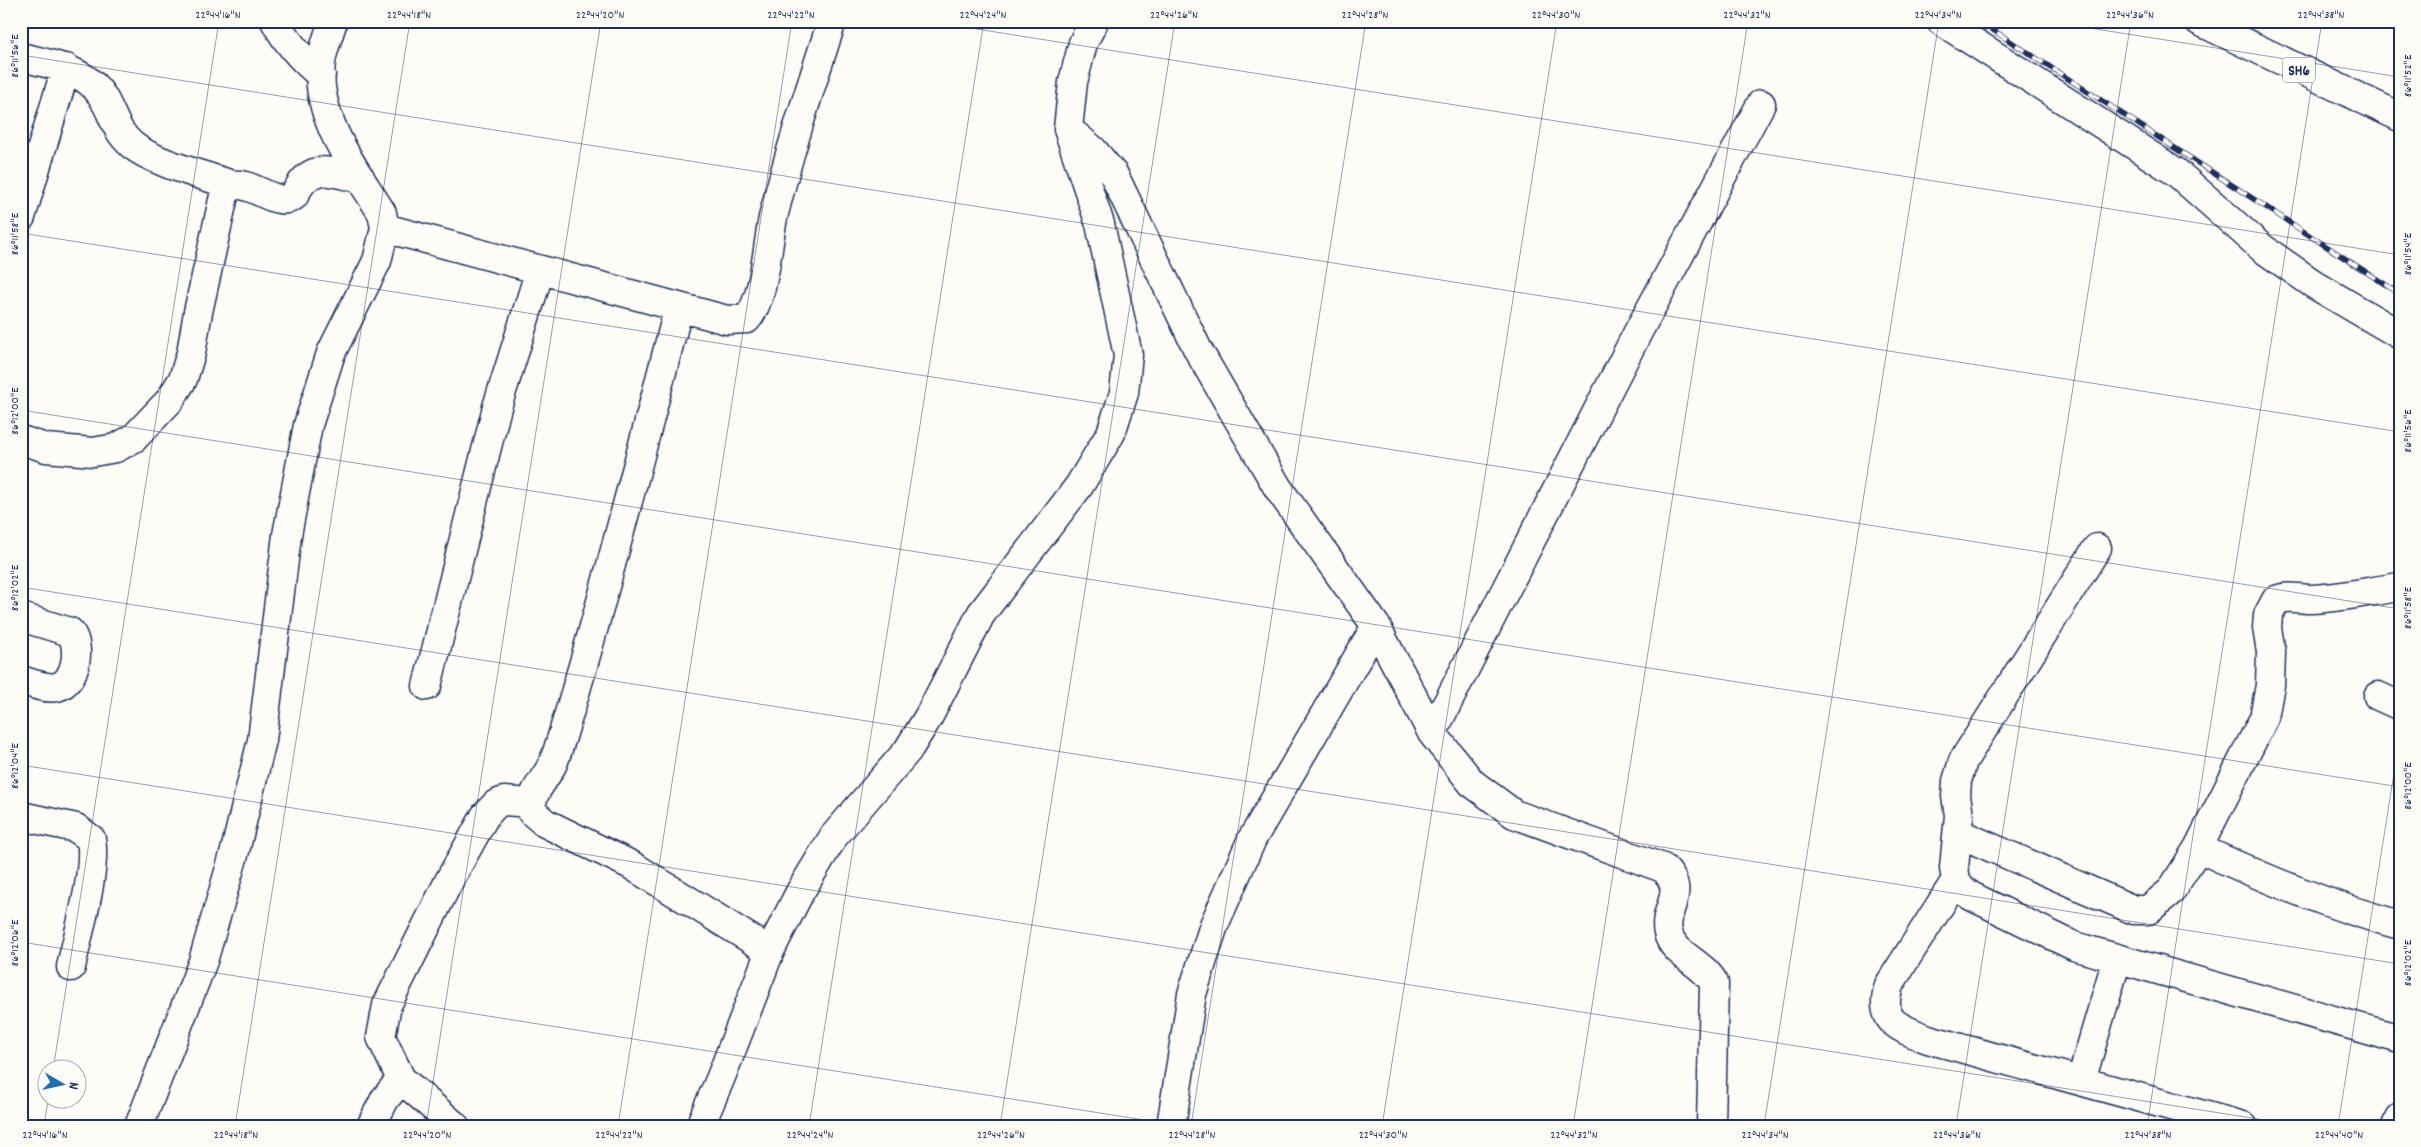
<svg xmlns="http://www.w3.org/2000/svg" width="2421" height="1147" viewBox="0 0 2421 1147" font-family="Dekko,sans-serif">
	<rect width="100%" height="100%" fill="#fdfcf7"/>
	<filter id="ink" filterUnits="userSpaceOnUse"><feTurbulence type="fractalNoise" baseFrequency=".02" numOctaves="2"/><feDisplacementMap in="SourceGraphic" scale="10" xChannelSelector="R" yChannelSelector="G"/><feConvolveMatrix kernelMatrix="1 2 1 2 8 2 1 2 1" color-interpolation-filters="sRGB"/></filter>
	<g filter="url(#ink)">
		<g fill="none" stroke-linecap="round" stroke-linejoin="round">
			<defs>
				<path id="minor" d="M275 21C287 43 301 59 321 75
					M1941 21 2176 172 2262 248 2315 285 2400 335
					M21 57C50 64 85 69 102 96 114 115 114 129 132 145 154 163 204 175 232 185
					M1068 129 1093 150 1114 175 1198 350 1278 488 1376 626 1432 733 1472 783 1514 814 1663 868C1689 893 1662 907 1668 933 1674 956 1702 961 1714 983L1711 1126
					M21 217 66 68
					M385 228 727 320 747 319C765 298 767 246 773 218 789 151 811 86 832 21
					M679 307C643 442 610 577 570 710 565 727 560 744 554 761 547 778 530 792 531 811L545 823 631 865 770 951
					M21 440 46 448 93 452 116 448 134 438 170 400 183 379 191 353 198 312 225 191 228 187C249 176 275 210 294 196 311 160 329 172 361 179
					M2097 548 1963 761 1957 781 1956 796 1959 815 1954 868 1956 880 1961 889 1971 896 2074 946 2400 1039
					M21 617 70 632C81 645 77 682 57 687 45 689 33 684 21 680
					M427 686 497 407 540 270
					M2378 696 2400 706
					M1432 733 1638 332 1761 104
					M21 816 76 828 91 839C97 870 78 934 71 967
					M1958 833 2134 910H2148L2171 891 2198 848 2264 718 2270 685 2271 652 2267 628 2268 615 2276 600C2288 595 2299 599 2311 599 2341 598 2370 591 2400 587
					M2198 848C2264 878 2329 906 2400 925
					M1956 880 1889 985C1878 1022 1897 1027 1928 1039L2243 1126
					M2081 1081 2117 959
					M139 1126 203 961 235 851 262 740 287 535 308 425 331 353 377 261 385 228 382 213C355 169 314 117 321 62 323 49 329 34 333 21
					M371 1126 385 1099 401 1079
					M455 1126 401 1079 381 1037 387 1005 449 881 485 816 496 804 504 801 531 803
					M700 1126 721 1077 770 951 800 892 834 836 908 750 929 716 981 614 1079 486 1111 433 1124 393 1128 355 1100 224 1068 129 1073 82 1083 43 1094 21
					M1171 1126 1192 994 1214 925 1252 839 1376 626
					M2396 1126 2400 1118"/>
				<path id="major" d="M2199 21 2400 117"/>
			</defs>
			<!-- minor casing -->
			<use href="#minor" stroke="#1b2f5e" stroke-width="31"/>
			<!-- major casing -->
			<use href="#major" stroke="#1b2f5e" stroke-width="31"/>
			<!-- minor -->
			<use href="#minor" stroke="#fdfcf7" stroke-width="28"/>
			<!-- major -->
			<use href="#major" stroke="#fdfcf7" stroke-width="28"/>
			<defs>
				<path id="rail" d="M1979 21 2400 294"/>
			</defs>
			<!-- rail casing -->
			<use href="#rail" stroke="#1b2f5e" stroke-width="5.5"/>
			<!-- rail -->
			<use href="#rail" stroke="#fdfcf7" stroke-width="4" stroke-dasharray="11" stroke-linecap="butt"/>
		</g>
	</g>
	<!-- ticks -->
	<path fill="none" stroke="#1b2f5e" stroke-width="1" stroke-opacity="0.45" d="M926 21 2400 255M2045 21 2400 77M21 55 2400 432M21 63 28 21M21 233 2400 609M21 410 2400 787M21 587 2400 964M21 765 2302 1126M21 942 1182 1126M53 1070 219 21M21 1119 63 1126M44 1126 48 1100M235 1126 410 21M426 1126 601 21M618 1126 792 21M809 1126 984 21M1000 1126 1175 21M1191 1126 1366 21M1382 1126 1557 21M1573 1126 1748 21M1764 1126 1939 21M1956 1126 2131 21M2147 1126 2322 21M2338 1126 2400 735"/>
	<g text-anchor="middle" stroke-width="4" stroke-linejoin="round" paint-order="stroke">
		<!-- shield labels -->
		<rect fill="#fdfcf7" stroke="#5f6c8c" stroke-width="1" x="2283" y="57.5" width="32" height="25" rx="4"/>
		<g font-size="15" font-weight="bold" fill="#1b2f5e">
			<text x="2299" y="75">SH6</text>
		</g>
	</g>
	<!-- margin -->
	<rect width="2421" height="1147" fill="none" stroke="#fdfcf7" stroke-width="55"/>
	<!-- north arrow -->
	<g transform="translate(62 1084) rotate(99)"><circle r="24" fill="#fdfcf7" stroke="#a3aaba"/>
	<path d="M0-4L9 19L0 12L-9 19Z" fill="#1f6fb2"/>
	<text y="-8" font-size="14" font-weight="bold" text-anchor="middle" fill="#1b2f5e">N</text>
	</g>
	<rect x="28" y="28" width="2366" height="1092" fill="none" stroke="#1b2f5e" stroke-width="2"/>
	<g font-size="12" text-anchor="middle" fill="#1b2f5e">
		<text x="218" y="18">22°44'16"N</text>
		<text x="409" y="18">22°44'18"N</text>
		<text x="600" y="18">22°44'20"N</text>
		<text x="791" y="18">22°44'22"N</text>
		<text x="983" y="18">22°44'24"N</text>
		<text x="1174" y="18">22°44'26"N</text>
		<text x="1365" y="18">22°44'28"N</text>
		<text x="1556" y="18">22°44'30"N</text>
		<text x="1747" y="18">22°44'32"N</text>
		<text x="1938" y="18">22°44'34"N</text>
		<text x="2130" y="18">22°44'36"N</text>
		<text x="2321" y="18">22°44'38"N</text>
		<text transform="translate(14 56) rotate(-90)" y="4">86°11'56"E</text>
		<text transform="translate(2407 76) rotate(-90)" y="4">86°11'52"E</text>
		<text transform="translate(14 234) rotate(-90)" y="4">86°11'58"E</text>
		<text transform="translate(2407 254) rotate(-90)" y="4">86°11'54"E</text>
		<text transform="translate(14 411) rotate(-90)" y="4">86°12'00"E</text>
		<text transform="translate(2407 431) rotate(-90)" y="4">86°11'56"E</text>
		<text transform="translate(14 588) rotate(-90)" y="4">86°12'02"E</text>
		<text transform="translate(2407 608) rotate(-90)" y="4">86°11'58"E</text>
		<text transform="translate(14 766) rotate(-90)" y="4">86°12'04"E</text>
		<text transform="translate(2407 786) rotate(-90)" y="4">86°12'00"E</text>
		<text transform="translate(14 943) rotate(-90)" y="4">86°12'06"E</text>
		<text transform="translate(2407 963) rotate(-90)" y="4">86°12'02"E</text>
		<text x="45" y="1138">22°44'16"N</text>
		<text x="236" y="1138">22°44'18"N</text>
		<text x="427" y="1138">22°44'20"N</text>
		<text x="619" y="1138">22°44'22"N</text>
		<text x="810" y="1138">22°44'24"N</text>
		<text x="1001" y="1138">22°44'26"N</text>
		<text x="1192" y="1138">22°44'28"N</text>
		<text x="1383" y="1138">22°44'30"N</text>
		<text x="1574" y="1138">22°44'32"N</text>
		<text x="1765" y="1138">22°44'34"N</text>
		<text x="1957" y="1138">22°44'36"N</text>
		<text x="2148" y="1138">22°44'38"N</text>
		<text x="2339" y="1138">22°44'40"N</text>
	</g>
</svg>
